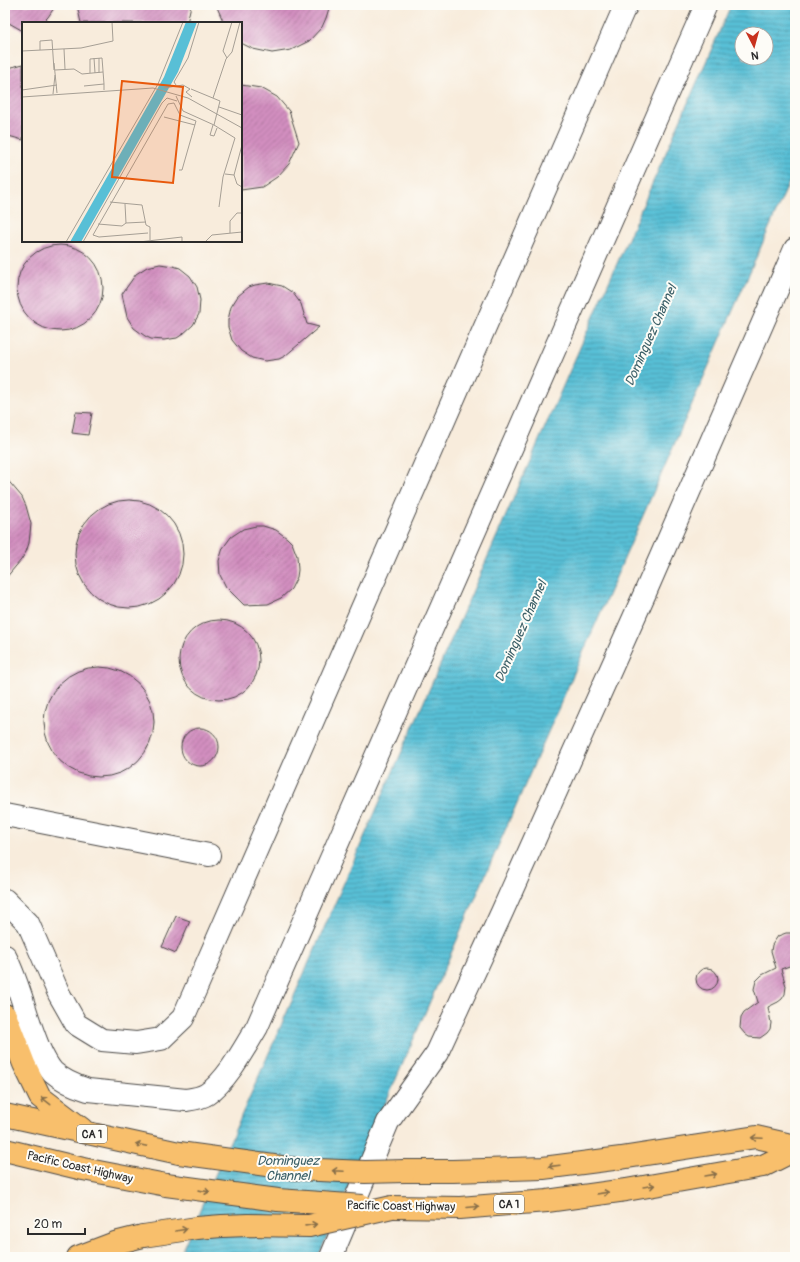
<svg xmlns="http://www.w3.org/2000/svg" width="800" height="1262" viewBox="0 0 800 1262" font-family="Pangolin,sans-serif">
	<defs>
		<pattern id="water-rules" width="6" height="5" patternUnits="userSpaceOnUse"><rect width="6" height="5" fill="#58bfd6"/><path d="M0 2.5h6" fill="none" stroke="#499bae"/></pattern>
		<pattern id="building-hatch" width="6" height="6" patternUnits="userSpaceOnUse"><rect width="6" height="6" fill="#d28ebf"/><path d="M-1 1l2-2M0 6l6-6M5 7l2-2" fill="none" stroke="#ab749b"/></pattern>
	</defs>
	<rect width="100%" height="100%" fill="#fdfcf7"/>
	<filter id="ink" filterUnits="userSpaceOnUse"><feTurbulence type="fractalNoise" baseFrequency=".025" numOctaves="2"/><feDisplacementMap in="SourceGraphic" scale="8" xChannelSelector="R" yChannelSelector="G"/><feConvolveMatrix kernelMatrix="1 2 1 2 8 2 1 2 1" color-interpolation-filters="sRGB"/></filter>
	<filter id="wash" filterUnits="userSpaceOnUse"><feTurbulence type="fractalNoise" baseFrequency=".012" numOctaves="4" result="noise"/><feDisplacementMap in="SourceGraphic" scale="16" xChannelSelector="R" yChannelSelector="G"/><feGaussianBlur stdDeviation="0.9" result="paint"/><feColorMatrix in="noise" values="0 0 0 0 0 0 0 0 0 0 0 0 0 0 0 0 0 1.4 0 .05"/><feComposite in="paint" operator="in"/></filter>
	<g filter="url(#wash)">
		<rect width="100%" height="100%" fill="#f8ecdc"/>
		<!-- water -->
		<path fill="url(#water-rules)" stroke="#427580" fill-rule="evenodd" d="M731 5H795V169L318 1257H179ZM742 34H766V58H742Z"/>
		<g id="blocks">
			<!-- building -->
			<path fill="url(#building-hatch)" d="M5 5H56L48 17 42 23H23V31L9 23 5 19Z
				M77 5H191L187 23H81Z
				M216 5H330L326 18 322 27 309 41 291 50 272 53 253 49 241 43V23H224Z
				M23 64V140L5 135V69Z
				M241 85 261 88 277 97 289 111 299 142 289 164 277 177 262 187 241 190Z
				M17 288a43 43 0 1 1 86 0a43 43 0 1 1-86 0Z
				M160 264 173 266 180 268 190 276 197 287 200 300 199 314 193 325 183 334 177 338 164 340 151 339 145 336 134 328 127 317 122 294 136 274 147 267Z
				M268 283 282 286 293 293 301 304 307 324 319 327 285 356 279 359 265 361 252 358 241 351 232 340 228 327V320L231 307 238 296 249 287 255 285Z
				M76 412 92 413 88 435 72 433Z
				M5 477 22 497 26 506 31 524 29 543 26 552 21 560 5 579Z
				M75 554a54 54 0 1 1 108 0a54 54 0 1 1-108 0Z
				M256 526H263L276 530 287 538 292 543 297 556 298 570 297 577 291 589 281 598 268 604 244 605 226 587 220 575 219 561 223 548 231 537 243 529Z
				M179 660a40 40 0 1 1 80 0a40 40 0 1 1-80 0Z
				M44 722a55 55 0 1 1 110 0a55 55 0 1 1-110 0Z
				M181 747a19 19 0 1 1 38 0a19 19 0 1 1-38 0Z
				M176 916 190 921 176 953 162 947Z
				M786 933H795V964L781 969 786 986 785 994 782 999 778 1002 768 1007 771 1023 770 1029 767 1033 760 1038 749 1037 745 1034 740 1028 741 1017 744 1012 758 1002 754 989 756 981 762 975 776 968 771 951 772 945 778 936Z
				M696 979a11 11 0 1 1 22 0a11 11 0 1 1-22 0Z"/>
		</g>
	</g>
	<g filter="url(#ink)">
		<use href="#blocks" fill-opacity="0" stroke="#4a4846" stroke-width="1"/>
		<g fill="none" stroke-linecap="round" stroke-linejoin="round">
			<defs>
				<path id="minor" d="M5 815 209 855
					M5 900 28 923 59 994 76 1024 102 1040 136 1043 161 1039 183 1018 623 11 627 5
					M5 956C20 985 26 1018 39 1048 43 1057 47 1065 53 1072 63 1081 75 1086 88 1090L186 1100C193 1099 201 1098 207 1094 227 1081 245 1047 257 1027L706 5
					M331 1257 388 1122 437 1053 502 912 645 593 795 249"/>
				<path id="highway" d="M5 1015 24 1064 40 1097 82 1129
					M5 1115 179 1153
					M5 1150 83 1169 166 1185
					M405 1171H453L543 1168 621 1158 756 1137 795 1146
					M392 1207 460 1208 547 1201 626 1190 763 1166 795 1150
					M78 1257 115 1243 143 1236"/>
			</defs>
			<!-- minor casing -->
			<use href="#minor" stroke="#4a4846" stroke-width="24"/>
			<!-- highway casing -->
			<use href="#highway" stroke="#4a4846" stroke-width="24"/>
			<!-- minor -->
			<use href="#minor" stroke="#fff" stroke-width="22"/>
			<!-- highway -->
			<use href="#highway" stroke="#f8bf6c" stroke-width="22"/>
			<defs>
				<path id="highway-bridge" d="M179 1153 296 1169 365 1172 405 1171
					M166 1185 278 1200 363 1206
					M143 1236 197 1228 222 1226 248 1225 309 1226 392 1207"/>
			</defs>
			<!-- highway-bridge casing -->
			<use href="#highway-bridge" stroke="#4a4846" stroke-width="24" stroke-linecap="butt"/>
			<!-- highway-bridge -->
			<use href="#highway-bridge" stroke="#f8bf6c" stroke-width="22"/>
		</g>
		<!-- one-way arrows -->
		<defs><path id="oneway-shaft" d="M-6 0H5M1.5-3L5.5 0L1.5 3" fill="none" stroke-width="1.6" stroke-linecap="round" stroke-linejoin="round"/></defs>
		<g stroke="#876e48">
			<use href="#oneway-shaft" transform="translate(46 1101) rotate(-142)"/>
			<use href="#oneway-shaft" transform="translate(757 1138) rotate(-177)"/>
			<use href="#oneway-shaft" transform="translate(141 1145) rotate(-168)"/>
			<use href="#oneway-shaft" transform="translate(554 1166) rotate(173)"/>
			<use href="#oneway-shaft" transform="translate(338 1171) rotate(-177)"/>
			<use href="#oneway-shaft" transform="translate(711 1175) rotate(-10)"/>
			<use href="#oneway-shaft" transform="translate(649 1186) rotate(-9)"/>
			<use href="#oneway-shaft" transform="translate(204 1191) rotate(8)"/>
			<use href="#oneway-shaft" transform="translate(603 1193) rotate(-8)"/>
			<use href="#oneway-shaft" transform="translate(473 1207) rotate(-5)"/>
			<use href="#oneway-shaft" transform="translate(311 1225) rotate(-8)"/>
			<use href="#oneway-shaft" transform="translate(181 1230) rotate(-9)"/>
		</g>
	</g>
	<g text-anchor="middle" stroke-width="4" stroke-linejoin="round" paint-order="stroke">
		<!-- shield labels -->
		<g fill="#fdfcf7" stroke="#6a6a68" stroke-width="1">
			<rect x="77" y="1125" width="30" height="18" rx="3"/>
			<rect x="494" y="1195" width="30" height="18" rx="3"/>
		</g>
		<g font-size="11" font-weight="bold" fill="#2b2b2b">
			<text x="92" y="1138">CA 1</text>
			<text x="509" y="1208">CA 1</text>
		</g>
		<!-- street labels -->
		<g font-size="12" fill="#2b2b2b" stroke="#fdfcf7">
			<text transform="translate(80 1167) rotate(13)" y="4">Pacific Coast Highway</text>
			<text transform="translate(401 1206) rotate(1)" y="4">Pacific Coast Highway</text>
		</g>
		<!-- water labels -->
		<g font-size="13" font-style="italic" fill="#3b5f67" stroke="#fdfcf7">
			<text transform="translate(650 335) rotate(-66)" y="5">Dominguez Channel</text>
			<text transform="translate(520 631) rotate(-66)" y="5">Dominguez Channel</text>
			<text x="288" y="1165">Dominguez<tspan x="288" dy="15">Channel</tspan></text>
		</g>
	</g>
	<!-- overview -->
	<g transform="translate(22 22)">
		<rect width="220" height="220" fill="#f8ecdc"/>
		<path d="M164 0H175L156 50 59 220H48L142 55Z" fill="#58bfd6"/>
		<path fill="none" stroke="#a69f95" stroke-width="1" d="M42 27 43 47M18 28V19L30 18 32 48M0 29 59 26 91 19 90 0M72 36 73 51M77 36V51M205 36 201 29 210 0M32 41 35 71M33 48 52 47 60 52 81 50M68 51V37L80 36 82 62M0 63V68L35 63M154 63 152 60 166 36 177 0M62 64 82 62V68M142 66 161 63 168 67M168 67 164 70 170 75M169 67 198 79 192 103 213 116 201 155 197 185M31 72 33 53M154 74 161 89 192 103M0 75 131 66 166 76 220 106M191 76 204 37 210 30 218 0M197 85 220 93M142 95 173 103M191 103 188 113 192 114 195 106M157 148H160L174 99M203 152 212 153 215 162 220 165M212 153 220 123M88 180 120 183 124 203 128 205V218M103 182 104 201 124 200M76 202 100 204 104 201M126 211 77 215 71 213 146 82 152 81 158 93 174 99M208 211V199L215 191H220M44 220 136 62 161 0M61 220 140 81 145 76 155 79M117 220 160 215V220M183 220 190 213 220 210"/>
		<path fill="#e8590c" fill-opacity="0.15" stroke="#e8590c" stroke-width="2" d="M100 59 161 65 151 161 90 155Z"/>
		<rect width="220" height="220" fill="none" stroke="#2b2b2b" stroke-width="2"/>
	</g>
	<!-- margin -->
	<rect width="800" height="1262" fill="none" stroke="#fdfcf7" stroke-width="20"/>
	<!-- north arrow -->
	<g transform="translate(754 46) rotate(174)"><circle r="19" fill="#fdfcf7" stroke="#a9a8a5"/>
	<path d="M0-3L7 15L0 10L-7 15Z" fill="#c8321e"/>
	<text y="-6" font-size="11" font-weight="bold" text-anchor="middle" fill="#2b2b2b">N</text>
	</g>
	<!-- scale -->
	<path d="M28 1228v6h57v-6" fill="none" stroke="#2b2b2b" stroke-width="2"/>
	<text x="34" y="1228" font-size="12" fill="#2b2b2b" stroke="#fdfcf7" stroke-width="3" paint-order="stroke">20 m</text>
</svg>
